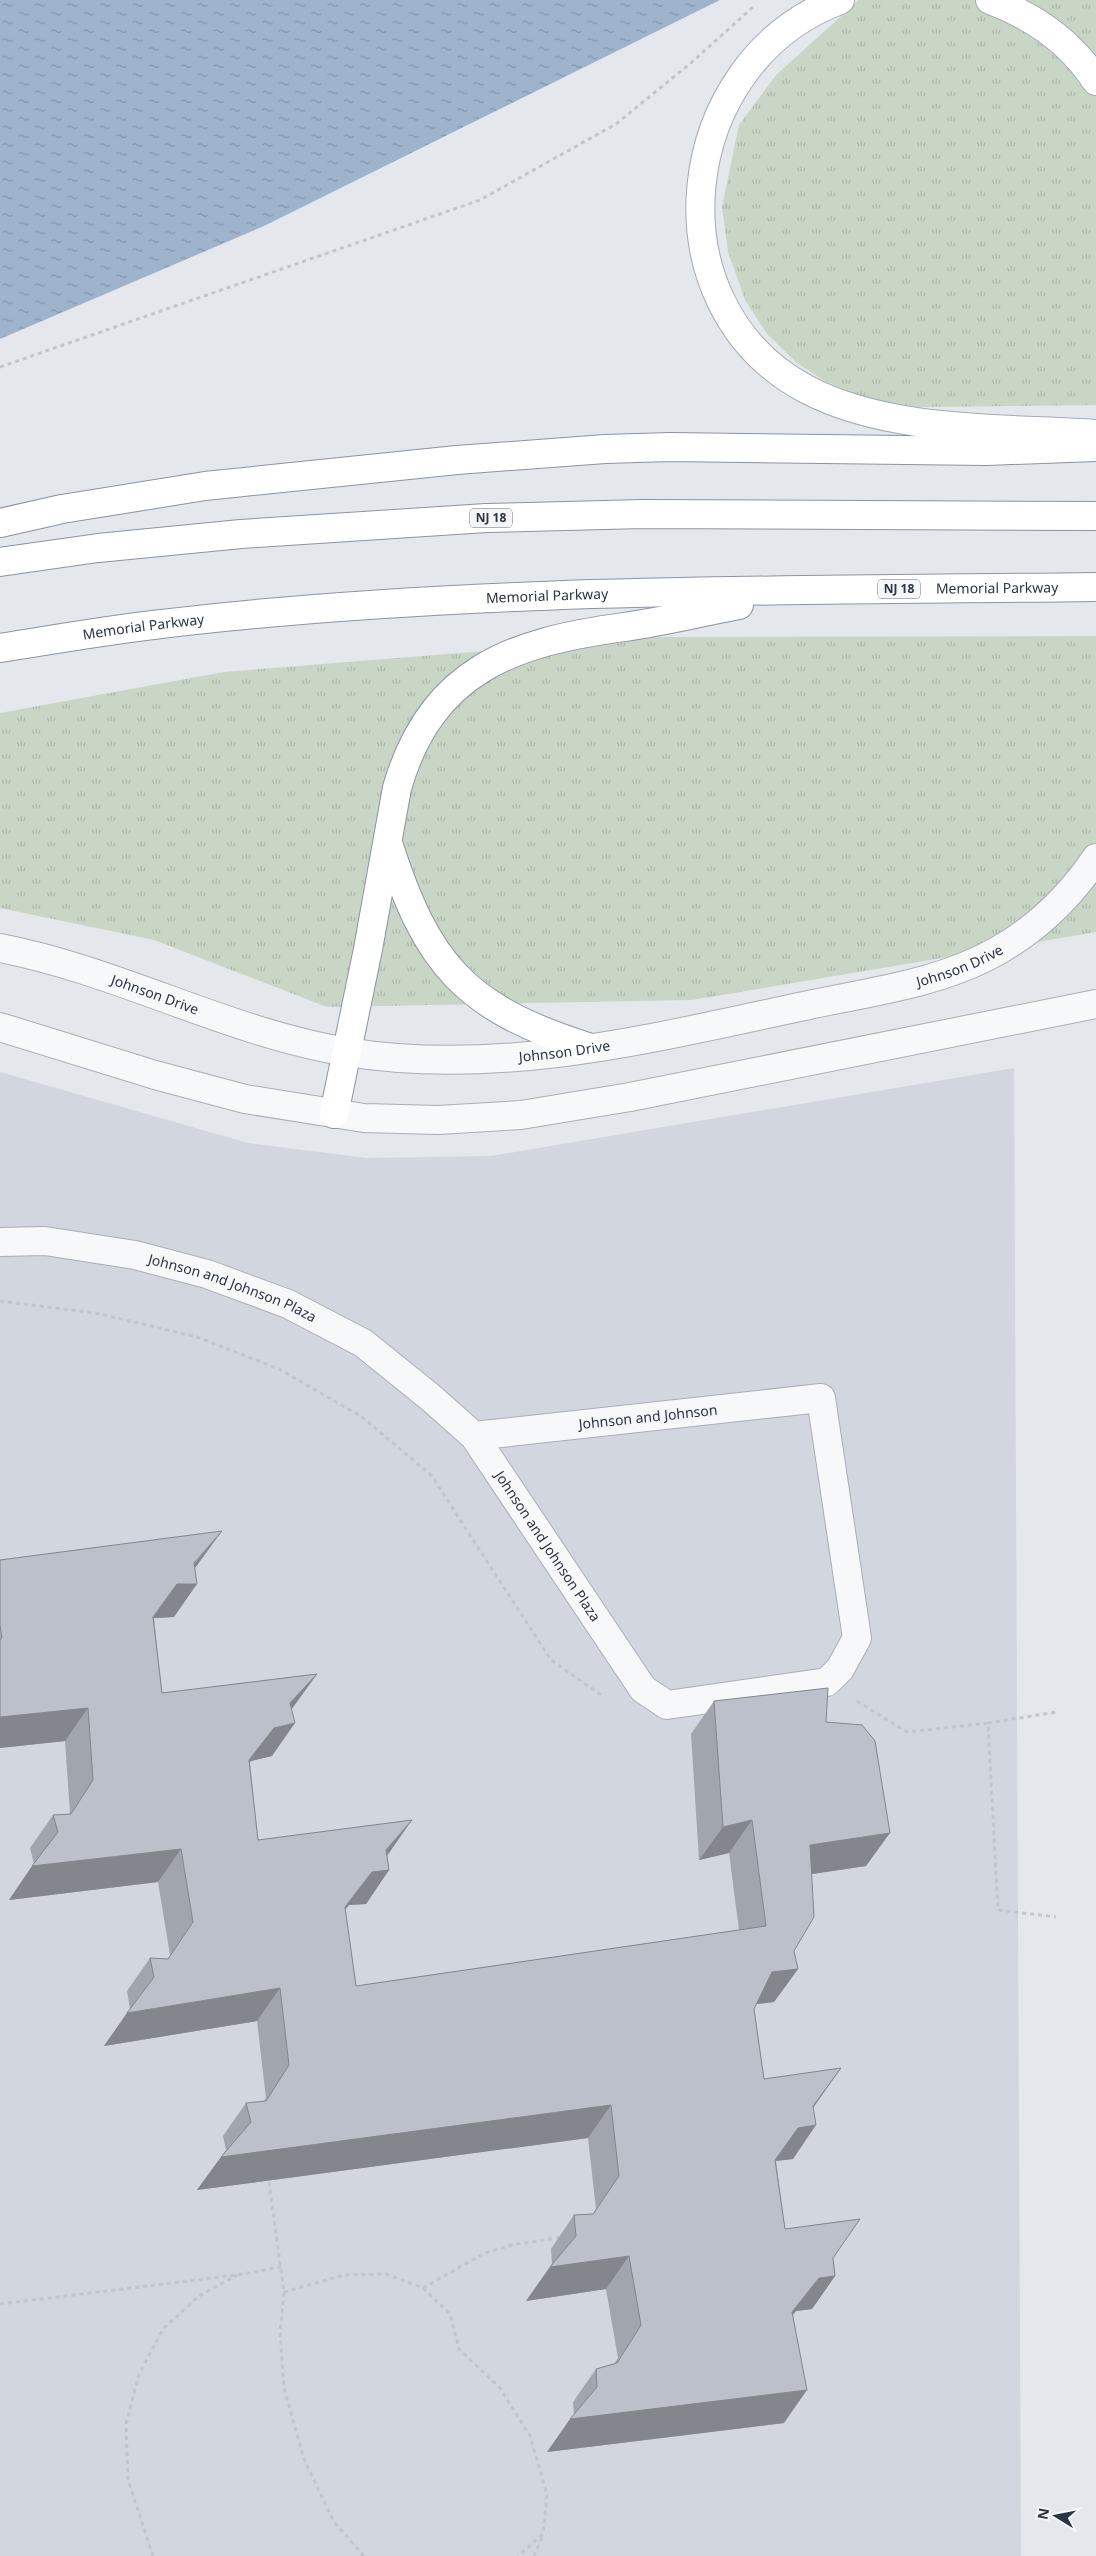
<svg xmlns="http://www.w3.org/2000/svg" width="1096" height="2556" viewBox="0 0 1096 2556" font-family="'Noto Sans',sans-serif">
	<defs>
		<pattern id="grass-tufts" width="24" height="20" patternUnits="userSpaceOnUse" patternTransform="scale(1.25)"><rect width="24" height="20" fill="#c9d6c5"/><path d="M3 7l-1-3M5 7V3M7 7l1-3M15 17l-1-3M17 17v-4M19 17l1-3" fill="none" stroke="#adb8ab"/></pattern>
		<pattern id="water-ripples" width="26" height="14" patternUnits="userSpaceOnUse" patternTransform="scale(1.25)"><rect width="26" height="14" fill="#9fb4cc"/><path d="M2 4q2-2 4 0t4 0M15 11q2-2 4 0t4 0" fill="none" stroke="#8293a7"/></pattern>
	</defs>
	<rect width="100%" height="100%" fill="#e4e7ec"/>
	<!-- built -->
	<path fill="#d2d6de" d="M1014 1068 1021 2556H0V1072L248 1143 366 1158 491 1156Z"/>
	<!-- grass -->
	<path fill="url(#grass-tufts)" d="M859 0H1096V405L918 407 868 399 825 381 797 363 767 334 745 300 728 252 722 207 739 125 776 75Z
		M1096 636V932L692 1000 327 1007 154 940 0 908V713L224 672 657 637Z"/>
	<!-- water -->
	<path fill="url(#water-ripples)" d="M0 0H720L264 226 0 339Z"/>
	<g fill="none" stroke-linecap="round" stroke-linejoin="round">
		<defs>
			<g id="minor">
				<path id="s1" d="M0 948C119 971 227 1032 347 1052 500 1077 654 1038 804 1006 869 992 940 984 999 950 1039 927 1071 895 1096 858"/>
				<path d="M0 1027 155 1075 245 1099 364 1118 438 1120 521 1115 630 1097 1096 1004"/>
				<path id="s2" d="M0 1242 45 1241 135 1255 207 1274 288 1304 363 1343 430 1397 474 1436 643 1689 667 1705 827 1682 840 1669 857 1638 821 1398 474 1436"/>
			</g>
			<path id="major" d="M840 0C675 61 647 304 806 389 889 433 1005 428 1096 434
				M990 0C1033 16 1071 42 1096 81"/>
			<g id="highway">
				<path d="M0 523 62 509 205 486 457 460 605 449 670 447 987 451 1096 447"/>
				<path d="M0 562 98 548 241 534 486 518 643 514 1096 516"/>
				<path id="s3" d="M0 648C51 640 102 631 153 625 465 587 782 591 1096 587"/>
				<path d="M388 843C427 964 464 1008 588 1047"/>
				<path d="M334 1114 368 949 397 788C431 670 512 642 624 627 662 622 701 612 739 605"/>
			</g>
		</defs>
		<!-- minor casing -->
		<use href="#minor" stroke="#a9aeb7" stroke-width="30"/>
		<!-- major casing -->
		<use href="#major" stroke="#a3abb8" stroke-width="30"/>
		<!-- highway casing -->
		<use href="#highway" stroke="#8b94a3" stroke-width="30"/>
		<!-- path -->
		<path stroke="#c2c5cb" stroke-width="3" stroke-dasharray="4 4" stroke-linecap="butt" d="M0 367 480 200 616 124 692 62 753 7
			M0 1301 95 1313 197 1337 279 1369 362 1417 431 1475 551 1660 604 1697
			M857 1701 907 1732 988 1723 998 1910 1056 1917
			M988 1723 1057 1712
			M269 2182 284 2292 280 2332 284 2388 304 2459 334 2522 364 2556
			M423 2288 485 2253 512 2245 563 2237
			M284 2292 344 2275 386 2274 423 2288 450 2314 459 2349 500 2388 530 2436 547 2495 543 2534 518 2556
			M0 2304 237 2275 281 2267
			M153 2556 128 2480 126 2424 139 2374 163 2329 199 2296 237 2275
			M534 2556 543 2535"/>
		<!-- minor -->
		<use href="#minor" stroke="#f7f8fa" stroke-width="28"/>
		<!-- major -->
		<use href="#major" stroke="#fff" stroke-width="28"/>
		<!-- highway -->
		<use href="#highway" stroke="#fff" stroke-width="28"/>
	</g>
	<!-- wall -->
	<path fill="#a1a5ae" d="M0 1560 198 1564 195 1568 174 1617 154 1618 162 1693 317 1674 292 1709 272 1756 251 1761 250 1763 258 1840 387 1855 389 1870 366 1904 349 1905 345 1909 356 1986 739 1930 729 1853 699 1860 691 1734 714 1701 826 1722 866 1866 811 1874 794 1951 798 1969 774 2002 756 2004 754 2009 764 2079 813 2107 793 2159 776 2161 785 2229 833 2258 835 2276 812 2309 796 2311 792 2316 784 2423 547 2452 574 2415 573 2402 596 2369 614 2364 618 2358 606 2289 526 2301 552 2264 551 2249 574 2215 593 2214 596 2209 588 2138 197 2190 221 2157 226 2150 223 2136 246 2103 264 2101 266 2098 257 2021 104 2046 130 2009 127 1991 150 1958 168 1959 170 1955 158 1882 9 1900 34 1864 30 1848 53 1815 69 1814 70 1813 65 1741 0 1748Z"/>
	<!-- shaded-wall -->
	<path fill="#83868d" d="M222 1531 198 1564 181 1584H197L174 1617 154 1618 130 1650 177 1584Z
		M317 1674 293 1707 274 1728 295 1723 272 1756 251 1761 226 1793 290 1703Z
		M88 1708 65 1741 0 1748V1717Z
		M412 1820 389 1853 373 1872 389 1870 366 1904 349 1905 322 1940 386 1850Z
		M752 1820 729 1853 699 1860 723 1827Z
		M890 1833 866 1866 786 1878 810 1845Z
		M181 1849 158 1882 9 1900 32 1866Z
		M798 1969 774 2002 749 2005 772 1972Z
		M280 1988 257 2021 104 2046 127 2013Z
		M841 2068 818 2101 790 2139 813 2106Z
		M611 2105 588 2138 197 2190 221 2157Z
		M816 2125 793 2159 775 2161 798 2128Z
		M629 2256 606 2289 526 2301 550 2267Z
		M835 2276 812 2309 796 2311 768 2345 792 2312 819 2278Z
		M807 2390 784 2423 547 2452 570 2419Z"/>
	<!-- building -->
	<path fill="#bbc0ca" stroke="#83868d" d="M222 1531 194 1563 197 1584H177L153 1617 162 1693 317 1674 290 1703 295 1723 274 1728 249 1760 258 1840 412 1820 386 1850 389 1870 372 1872 345 1907 356 1986 766 1926 752 1820 723 1827 714 1701 828 1688 826 1722 862 1725 875 1741 890 1833 810 1845 814 1917 794 1951 798 1969 772 1972 754 2009 764 2079 841 2068 813 2106 816 2125 798 2128 775 2160 785 2229 860 2219 833 2258 835 2276 819 2278 792 2312 807 2390 570 2419 597 2387 596 2369 617 2363 641 2325 629 2256 550 2267 576 2236 574 2215 593 2214 619 2176 611 2105 221 2157 251 2122 246 2103 266 2101 289 2065 280 1988 127 2013 154 1977 150 1958 168 1959 193 1922 181 1849 32 1866 58 1832 53 1815 71 1814 93 1780 88 1708 0 1717V1640L2 1638 0 1625V1560Z"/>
	<g text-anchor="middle" stroke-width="4" stroke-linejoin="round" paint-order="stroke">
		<!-- shield labels -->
		<g fill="#f4f6f9" stroke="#676e7b" stroke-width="1">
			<rect x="470" y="508.5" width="42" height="19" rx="4"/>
			<rect x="878" y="579.5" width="42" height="19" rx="4"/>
		</g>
		<g font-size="12" font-weight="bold" fill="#2b3445">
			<text x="491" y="522">NJ 18</text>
			<text x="899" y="593">NJ 18</text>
		</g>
		<!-- street labels -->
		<g font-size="14" fill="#2b3445" stroke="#f4f6f9">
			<text dy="5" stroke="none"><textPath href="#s3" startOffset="1000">Memorial Parkway</textPath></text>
			<text dy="5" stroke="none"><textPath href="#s3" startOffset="550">Memorial Parkway</textPath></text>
			<text dy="5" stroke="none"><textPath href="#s3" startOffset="145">Memorial Parkway</textPath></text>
			<text dy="5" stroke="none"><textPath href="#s1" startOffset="986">Johnson Drive</textPath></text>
			<text dy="5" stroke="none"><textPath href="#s1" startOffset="162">Johnson Drive</textPath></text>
			<text dy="5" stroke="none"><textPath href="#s1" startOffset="581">Johnson Drive</textPath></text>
			<text dy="5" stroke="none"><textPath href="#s2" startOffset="239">Johnson and Johnson Plaza</textPath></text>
			<text transform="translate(648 1417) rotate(-6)" y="5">Johnson and Johnson</text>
			<text dy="5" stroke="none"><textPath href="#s2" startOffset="659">Johnson and Johnson Plaza</textPath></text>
		</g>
	</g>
	<!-- north arrow -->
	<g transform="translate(1056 2516) rotate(280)" stroke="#f4f6f9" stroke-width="4" paint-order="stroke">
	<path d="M0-4L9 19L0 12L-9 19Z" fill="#2b3445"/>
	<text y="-8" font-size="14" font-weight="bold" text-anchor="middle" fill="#2b3445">N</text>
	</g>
</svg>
